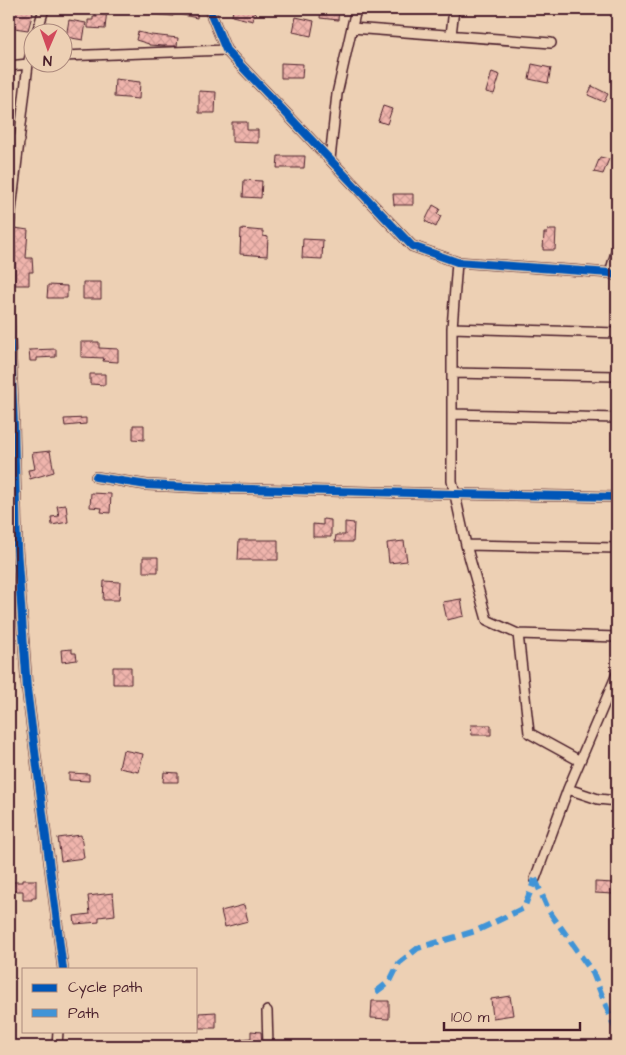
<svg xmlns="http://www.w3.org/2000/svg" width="626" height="1055" viewBox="0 0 626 1055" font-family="'Architects Daughter',sans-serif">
	<defs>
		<pattern id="building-cross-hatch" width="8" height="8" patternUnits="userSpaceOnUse" patternTransform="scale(1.25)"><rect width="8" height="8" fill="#efb4ac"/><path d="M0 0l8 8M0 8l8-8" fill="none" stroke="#ce9a94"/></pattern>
	</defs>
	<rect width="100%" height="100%" fill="#edd0b4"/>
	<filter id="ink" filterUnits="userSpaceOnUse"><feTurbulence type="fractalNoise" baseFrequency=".02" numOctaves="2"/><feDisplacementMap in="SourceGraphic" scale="10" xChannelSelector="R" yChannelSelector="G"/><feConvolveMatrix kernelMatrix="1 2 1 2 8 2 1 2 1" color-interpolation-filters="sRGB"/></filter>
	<g filter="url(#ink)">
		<!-- building -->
		<path fill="url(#building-cross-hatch)" stroke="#4a1f2b" d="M14 9H34L28 30 14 28Z
			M97 9H107L105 29 88 28V20H93V17H97Z
			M153 9H198L197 18 174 13 173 16 153 14Z
			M233 9H255L253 21 232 16Z
			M321 9H339L338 20 320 18Z
			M296 17 314 21 311 36 293 32Z
			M69 20 86 23 83 40 66 37Z
			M138 32 151 35 178 38 177 46H163L149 45V44L136 40Z
			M281 63 303 64 302 78H281Z
			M532 64 551 68 548 83 529 79Z
			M492 72 500 75 494 94 486 92Z
			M115 79 140 82 139 99 114 97Z
			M592 86 608 94 604 102 588 95Z
			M199 91 216 92 215 113H199Z
			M383 106 392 109 387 124 378 121Z
			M232 122H247V130H258V143L232 142Z
			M278 156H305L304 168H277Z
			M600 157 609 159 603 174 594 172Z
			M244 180 262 181 261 198 243 197Z
			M393 194H413V205H394Z
			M433 205 440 209 437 214 441 216 436 227 425 221Z
			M15 228 28 230 26 258H32L33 272H29V285H15V247H13Z
			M241 229 263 231V236L268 237 267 256 240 254Z
			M548 230H556L555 250H543L544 233H547Z
			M303 239 323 240 322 259 302 258Z
			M83 282H101V299H83Z
			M48 285 67 286V298H47Z
			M81 342H99V348L118 349V362L103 361 104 358 81 357Z
			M56 349V357L37 358V361H30L29 350Z
			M90 374H105V385L90 384Z
			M86 418V424L65 426 64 419Z
			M133 425H144V440L133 439Z
			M50 451 54 472 30 479 28 470 35 469 32 453Z
			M91 493 111 494 110 513 101 512 102 508 90 507Z
			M66 505 68 522 52 525 51 517 59 516 57 506Z
			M323 519 331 520V537H313V524L323 525Z
			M345 522 354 523 353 542H335L336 535H345Z
			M239 540H278V560H238Z
			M404 541 407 561 389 563 387 543Z
			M143 557H158V572H143Z
			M104 581 120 582 119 600H103Z
			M461 599 464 616 447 620 443 602Z
			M72 649V653H76L77 660 62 662 61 650Z
			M113 667H131V684H113Z
			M471 725H491V735H472Z
			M123 750 143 754 139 772 119 768Z
			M164 772 178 773V782H163Z
			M69 773 89 774V781L69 780Z
			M81 835 84 858 61 861 58 838Z
			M22 880H36V898H32V900H23V891H9V882H22Z
			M595 882 614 883 613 894 595 893Z
			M113 893 115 915 99 917V922L75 924 74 916 90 914 88 896Z
			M244 905 248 921 225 927 221 911Z
			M510 996 513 1015 493 1018 491 999Z
			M372 1001H389V1019L371 1018Z
			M216 1012V1028H199V1013Z
			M251 1031 261 1032 262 1046H240L241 1039 251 1038Z"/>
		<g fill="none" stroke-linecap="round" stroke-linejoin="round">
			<defs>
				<path id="minor" d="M209 9 226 50 412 246 457 262 610 273 617 276
					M352 28 551 43
					M37 32 44 9
					M451 35 454 9
					M62 56 226 50
					M9 66 28 64
					M9 140H20
					M330 159 337 94 356 9
					M9 228 28 64 32 49
					M457 262 452 328V481L466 545 487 620 518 634 617 637
					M610 273 617 249
					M9 317 14 425 17 548 27 689 63 969
					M452 328 617 333
					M452 373 617 376
					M452 414 617 418
					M96 477 147 485 207 488 455 494 617 497
					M466 545 617 548
					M518 634 529 733 580 761
					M568 789 598 799 617 801
					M535 879 568 789 617 674
					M267 1011 268 1046
					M57 1046 58 1031"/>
			</defs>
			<!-- minor casing -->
			<use href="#minor" stroke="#4a1f2b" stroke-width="12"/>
			<!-- minor -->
			<use href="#minor" stroke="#edd0b4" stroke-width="9"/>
			<!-- quiet -->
			<path stroke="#4194d7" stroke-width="6" stroke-dasharray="12 6" stroke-linecap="butt" d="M535 879 549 911 593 973 617 1033
				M376 992 390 981 399 963 418 948 476 931 524 908 535 879"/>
			<defs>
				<path id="cycleway" d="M209 9 226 50 412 246 457 262 610 273 617 276
					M9 317 14 425 17 548 27 689 63 969
					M96 477 147 485 207 488 455 494 617 497"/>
			</defs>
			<!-- cycleway casing -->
			<use href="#cycleway" stroke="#edd0b4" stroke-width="11"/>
			<!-- cycleway -->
			<use href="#cycleway" stroke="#0057b8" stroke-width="8"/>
		</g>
	</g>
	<!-- margin -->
	<rect width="626" height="1055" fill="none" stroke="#edd0b4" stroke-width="30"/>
	<rect x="15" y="15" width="596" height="1025" fill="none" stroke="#4a1f2b" stroke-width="2" filter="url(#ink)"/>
	<!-- legend -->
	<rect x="22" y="968" width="175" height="65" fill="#edd0b4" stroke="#ac897d"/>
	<rect x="32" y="984" width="25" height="8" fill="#0057b8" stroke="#ac897d"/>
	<text x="68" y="992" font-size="15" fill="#4a1f2b">Cycle path</text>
	<rect x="32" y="1009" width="25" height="8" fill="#4194d7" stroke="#ac897d"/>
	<text x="68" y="1018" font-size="15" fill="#4a1f2b">Path</text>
	<!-- north arrow -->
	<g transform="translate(48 48) rotate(182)"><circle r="24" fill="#edd0b4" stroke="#ac897d"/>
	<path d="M0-4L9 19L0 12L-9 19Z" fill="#d1495b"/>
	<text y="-8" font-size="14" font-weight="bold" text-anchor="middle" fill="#4a1f2b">N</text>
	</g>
	<!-- scale -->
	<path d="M444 1022v8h136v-8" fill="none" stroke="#4a1f2b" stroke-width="2.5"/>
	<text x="451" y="1022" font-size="15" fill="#4a1f2b" stroke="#edd0b4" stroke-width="4" paint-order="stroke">100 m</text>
</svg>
